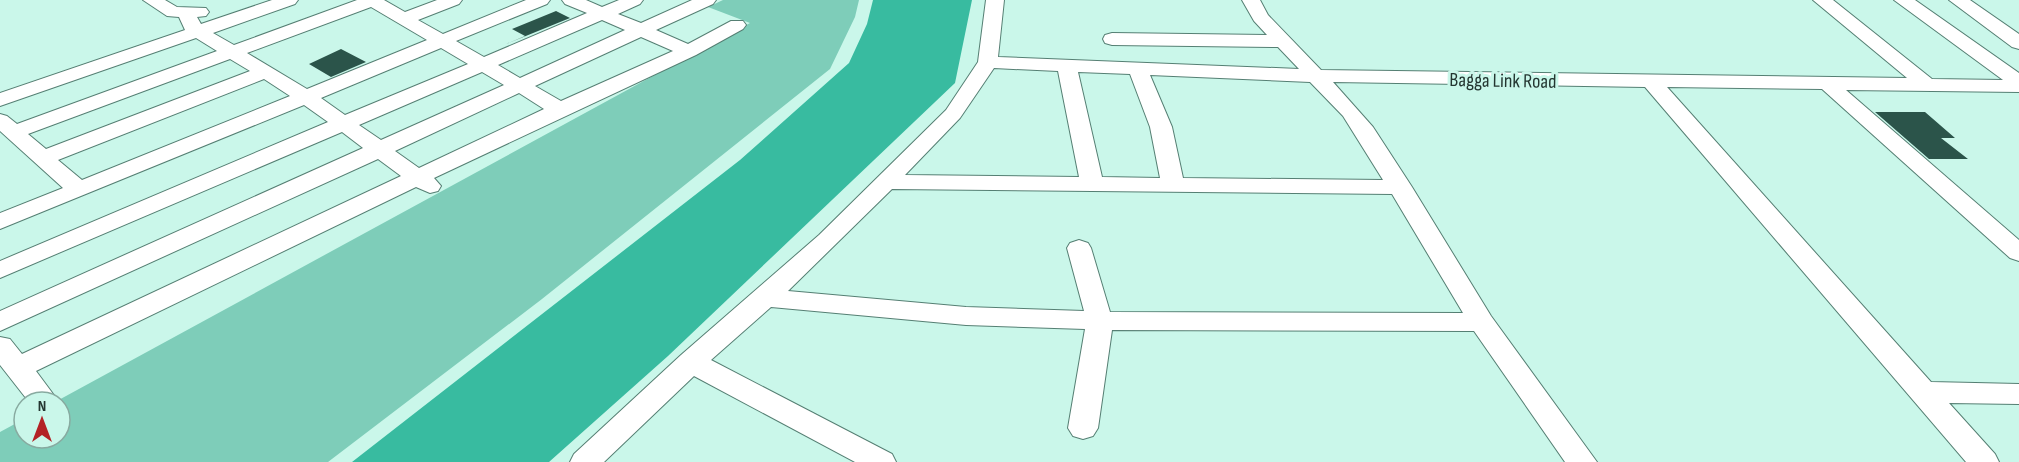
<svg xmlns="http://www.w3.org/2000/svg" width="2019" height="462" viewBox="0 0 2019 462" font-family="'Sofia Sans Condensed',sans-serif">
	<rect width="100%" height="100%" fill="#caf7ea"/>
	<!-- green -->
	<path fill="#7ecdb9" d="M723 0H859L855 17 830 69 542 299 328 462H0V432L24 419V438H60V402H55L750 23 708 7Z"/>
	<!-- water -->
	<path fill="#38bba0" d="M873 0H972L955 83 668 356 549 462H352L740 160 849 63 867 24Z"/>
	<!-- building -->
	<path fill="#2b544a" d="M556 11 570 18 506 44 525 36 512 29Z
		M341 49 366 62 331 77 309 64Z
		M1875 112H1925L1955 138H1941L1968 159H1929Z"/>
	<g fill="none" stroke-linecap="round" stroke-linejoin="round">
		<defs>
			<path id="minor" d="M143 0H165L177 7 206 8 209 12 206 16 197 17 201 24 272 0H298L295 4 213 33 234 45 357 0H384L405 12 437 0H462L459 4 418 20 443 34 526 0H550L547 4 456 41 484 57 587 13 565 4 562 0H586L602 7 619 0H643L640 4 618 14 641 23 692 0H716L713 4 656 30 688 44 731 21H743L746 25 743 29 696 55 434 178 441 186 438 191 430 193 416 187 36 371 59 402H29L0 365V337L10 339 22 354 401 176 378 159 0 331V311L363 148 342 132 0 278V261L328 122 304 105 0 229V213L63 188 0 131V114L7 116 17 124 217 51 196 38 0 106V93L185 30 179 17 167 16ZM371 7 427 40 307 89 247 53ZM602 20 625 30 520 78 498 65ZM641 37 673 51 561 101 535 86ZM441 48 468 64 345 115 321 98ZM230 59 250 71 46 149 28 134ZM482 72 504 85 381 140 359 125ZM264 79 290 96 82 180 58 160ZM519 93 544 109 419 168 395 151Z
				M986 0H1004L998 57 1299 69 1278 47 1112 45 1105 43 1103 39 1105 35 1112 33 1267 35 1254 21 1242 0H1260L1268 15 1321 70 1907 78 1813 0H1833L1932 79 2003 80 1894 0H1915L2019 73V92L1846 90 2019 240V261L2010 258 1822 89 1667 87 1931 382 2019 384V404L1949 403 1995 454 1999 462H1966L1645 87 1333 82 1373 127 1412 187 1491 316 1597 462H1565L1474 331 1112 330 1098 428 1093 436 1083 439 1073 436 1068 428 1085 329 966 325 771 307 711 360 892 454 896 462H855L694 376 604 462H570L574 454 681 355 819 235 946 110 978 62ZM994 68 1058 71 1079 177 905 175 960 118ZM1078 72 1130 74 1150 127 1160 178 1102 177ZM1150 75 1310 82 1343 116 1383 180 1183 178 1172 127ZM892 189 1392 194 1463 313 1110 312 1091 248 1088 243 1079 240 1070 243 1067 248 1084 311 966 307 788 291Z
				M1949 0H1970L2019 34V49L2012 47Z"/>
		</defs>
		<!-- minor casing -->
		<use href="#minor" stroke="#557f73" stroke-width="2"/>
		<!-- minor -->
		<use href="#minor" fill="#fff" fill-rule="evenodd"/>
	</g>
	<g text-anchor="middle" stroke-width="6" stroke-linejoin="round" paint-order="stroke">
		<!-- street labels -->
		<g font-size="20" fill="#243631" stroke="#caf7ea">
			<text transform="translate(1503 80) rotate(1)" y="7">Bagga Link Road</text>
		</g>
	</g>
	<!-- north arrow -->
	<g transform="translate(42 420)"><circle r="28" fill="#caf7ea" stroke="#88aaa0" stroke-width="1.5"/>
	<path d="M0-4.5L10 22L0 15L-10 22Z" fill="#b32225"/>
	<text y="-9" font-size="16" font-weight="bold" text-anchor="middle" fill="#243631">N</text>
	</g>
</svg>
